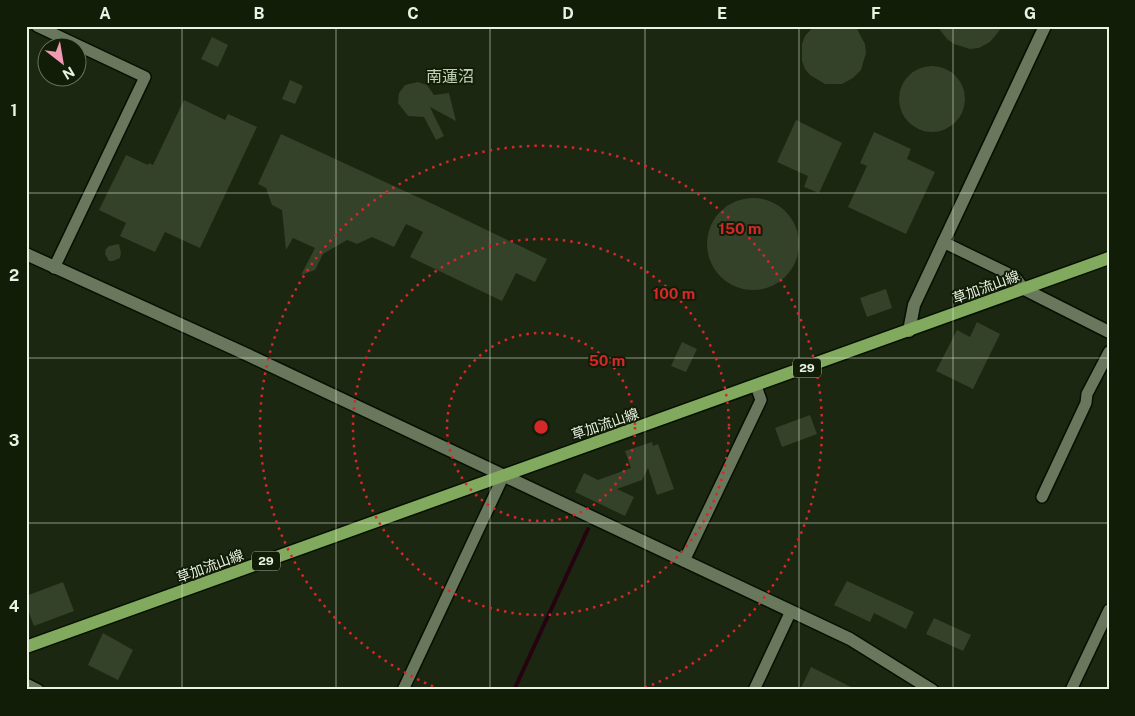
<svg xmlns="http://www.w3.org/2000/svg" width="1135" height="716" viewBox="0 0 1135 716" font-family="'Public Sans','Noto Sans JP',sans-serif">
	<rect width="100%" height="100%" fill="#1b2710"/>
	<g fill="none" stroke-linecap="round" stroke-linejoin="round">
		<!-- stream -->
		<path stroke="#250310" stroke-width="4" d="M514 690 588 529"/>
	</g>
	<!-- building -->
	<path fill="#344229" d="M814 26H853L857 29 865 44 866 53 861 70 853 78 842 84H825L810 75 805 69 802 61V44L805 36Z
		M937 26H1003L990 42 979 48 970 49 954 44 947 39Z
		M212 37 228 45 218 67 201 59Z
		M899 99a33 33 0 1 1 66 0a33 33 0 1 1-66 0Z
		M290 80 303 86 295 104 282 99Z
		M418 82 427 85 434 95 449 93 456 121 430 107 444 136 436 140 424 117 408 116 398 103 399 93 405 85Z
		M184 100 225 120 228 114 257 127 200 248 165 232 155 252 120 236 126 223 99 210 126 155 148 165 149 163 153 165Z
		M796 120 842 143 819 193 804 187 808 176 777 162Z
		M874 132 911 149 907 159 935 172 906 234 848 207 867 166 860 163Z
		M281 134 435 205 547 259 535 282 516 273 502 301 410 257 423 232 406 224 394 247 372 237 357 244 347 240 323 254 315 270 301 275 315 248 293 238 286 250 282 210 272 205 266 188 258 184Z
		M707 244a46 46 0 1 1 92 0a46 46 0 1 1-92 0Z
		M119 244 121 253 120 258 113 261H109L105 254 106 249 109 246Z
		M886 289 892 308 867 317 860 298Z
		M977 322 1000 334 973 389 936 371 957 330 970 337Z
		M682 342 697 349 686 372 671 366Z
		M810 415 817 434 782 447 775 428Z
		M652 442 653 446 658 444 674 489 657 495 648 468 642 480 617 489 634 497 625 516 575 492 584 473 598 480 631 468 625 451Z
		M847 581 914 612 906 629 874 613 870 622 834 605Z
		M63 582 74 611 34 626 26 605V596Z
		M934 618 971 635 963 651 926 634Z
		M103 633 133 650 118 680 88 665Z
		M811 667 857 690H800Z"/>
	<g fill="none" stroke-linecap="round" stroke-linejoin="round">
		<defs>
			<path id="minor" d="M37 26 145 77 54 268
				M943 242 1015 277 1024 289
				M1042 497 1086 403 1087 394 1109 352
				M684 561 761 400 756 386
				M26 684 38 690
				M403 690 503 477
				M754 690 791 611
				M1071 690 1109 610"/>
			<path id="tertiary" d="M26 254 248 355 850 639 932 690
				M1024 289 1109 332
				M909 331 914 305 1045 26"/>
			<path id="primary" d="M26 647 1109 258"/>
		</defs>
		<!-- minor casing -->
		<use href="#minor" stroke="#051000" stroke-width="14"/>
		<!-- tertiary casing -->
		<use href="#tertiary" stroke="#051000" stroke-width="15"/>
		<!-- primary casing -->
		<use href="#primary" stroke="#051000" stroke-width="15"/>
		<!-- minor -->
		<use href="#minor" stroke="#69785d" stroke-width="11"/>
		<!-- tertiary -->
		<use href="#tertiary" stroke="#69785d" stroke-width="12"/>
		<!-- primary -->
		<use href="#primary" stroke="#82aa5e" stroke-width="12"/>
	</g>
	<!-- grid -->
	<path fill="none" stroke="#eaf2e3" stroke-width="1" stroke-opacity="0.55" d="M182 26V690M336 26V690M490 26V690M645 26V690M799 26V690M953 26V690M26 193H1109M26 358H1109M26 523H1109"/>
	<!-- distance rings -->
	<g fill="none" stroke="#d62828" stroke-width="2.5" stroke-dasharray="2.5 5">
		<circle cx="541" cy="427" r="94"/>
		<circle cx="541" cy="427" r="188"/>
		<path d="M440 689A281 281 0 1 1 642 689"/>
	</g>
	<g text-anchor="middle" stroke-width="4" stroke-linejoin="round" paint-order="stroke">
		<!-- shield labels -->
		<g fill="#121d07" stroke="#a9b2a1" stroke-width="1">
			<rect x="793" y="358.5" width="28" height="19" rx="4"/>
			<rect x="252" y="551.5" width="28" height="19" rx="4"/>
		</g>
		<g font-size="12" font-weight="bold" fill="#eaf2e3">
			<text x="807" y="372">29</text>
			<text x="266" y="565">29</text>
		</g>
		<!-- street labels -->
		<g font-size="14" fill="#eaf2e3" stroke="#121d07">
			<text transform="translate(986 287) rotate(-20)" y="5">草加流山線</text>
			<text transform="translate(605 424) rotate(-19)" y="5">草加流山線</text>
			<text transform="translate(210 566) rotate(-20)" y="5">草加流山線</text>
		</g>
		<!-- quarter labels -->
		<g font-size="16" fill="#c1d2b5" stroke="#121d07">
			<text x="450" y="82">南蓮沼</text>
		</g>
	</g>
	<circle cx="541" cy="427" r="8" fill="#d62828" stroke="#121d07" stroke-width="2.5"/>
	<g font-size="15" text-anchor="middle" font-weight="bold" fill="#d62828" stroke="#121d07" stroke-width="4" stroke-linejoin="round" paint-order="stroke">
		<text x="740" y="234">150 m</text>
		<text x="674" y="299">100 m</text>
		<text x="607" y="366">50 m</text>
	</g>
	<!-- border -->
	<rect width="1135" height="716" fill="none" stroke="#121d07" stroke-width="55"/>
	<!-- north arrow -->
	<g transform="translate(62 62) rotate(149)"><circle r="24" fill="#121d07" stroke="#68725f"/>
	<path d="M0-4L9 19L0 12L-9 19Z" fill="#f19ab3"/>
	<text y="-8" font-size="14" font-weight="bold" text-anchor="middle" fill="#eaf2e3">N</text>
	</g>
	<rect x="28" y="28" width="1080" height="660" fill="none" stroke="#eaf2e3" stroke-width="2"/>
	<g font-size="16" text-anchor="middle" font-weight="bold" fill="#eaf2e3">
		<text x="105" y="19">A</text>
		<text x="259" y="19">B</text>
		<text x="413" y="19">C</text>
		<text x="568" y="19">D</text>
		<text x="722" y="19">E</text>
		<text x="876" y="19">F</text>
		<text x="1030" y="19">G</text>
		<text x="14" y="116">1</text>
		<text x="14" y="281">2</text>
		<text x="14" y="446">3</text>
		<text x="14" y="612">4</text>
	</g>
</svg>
